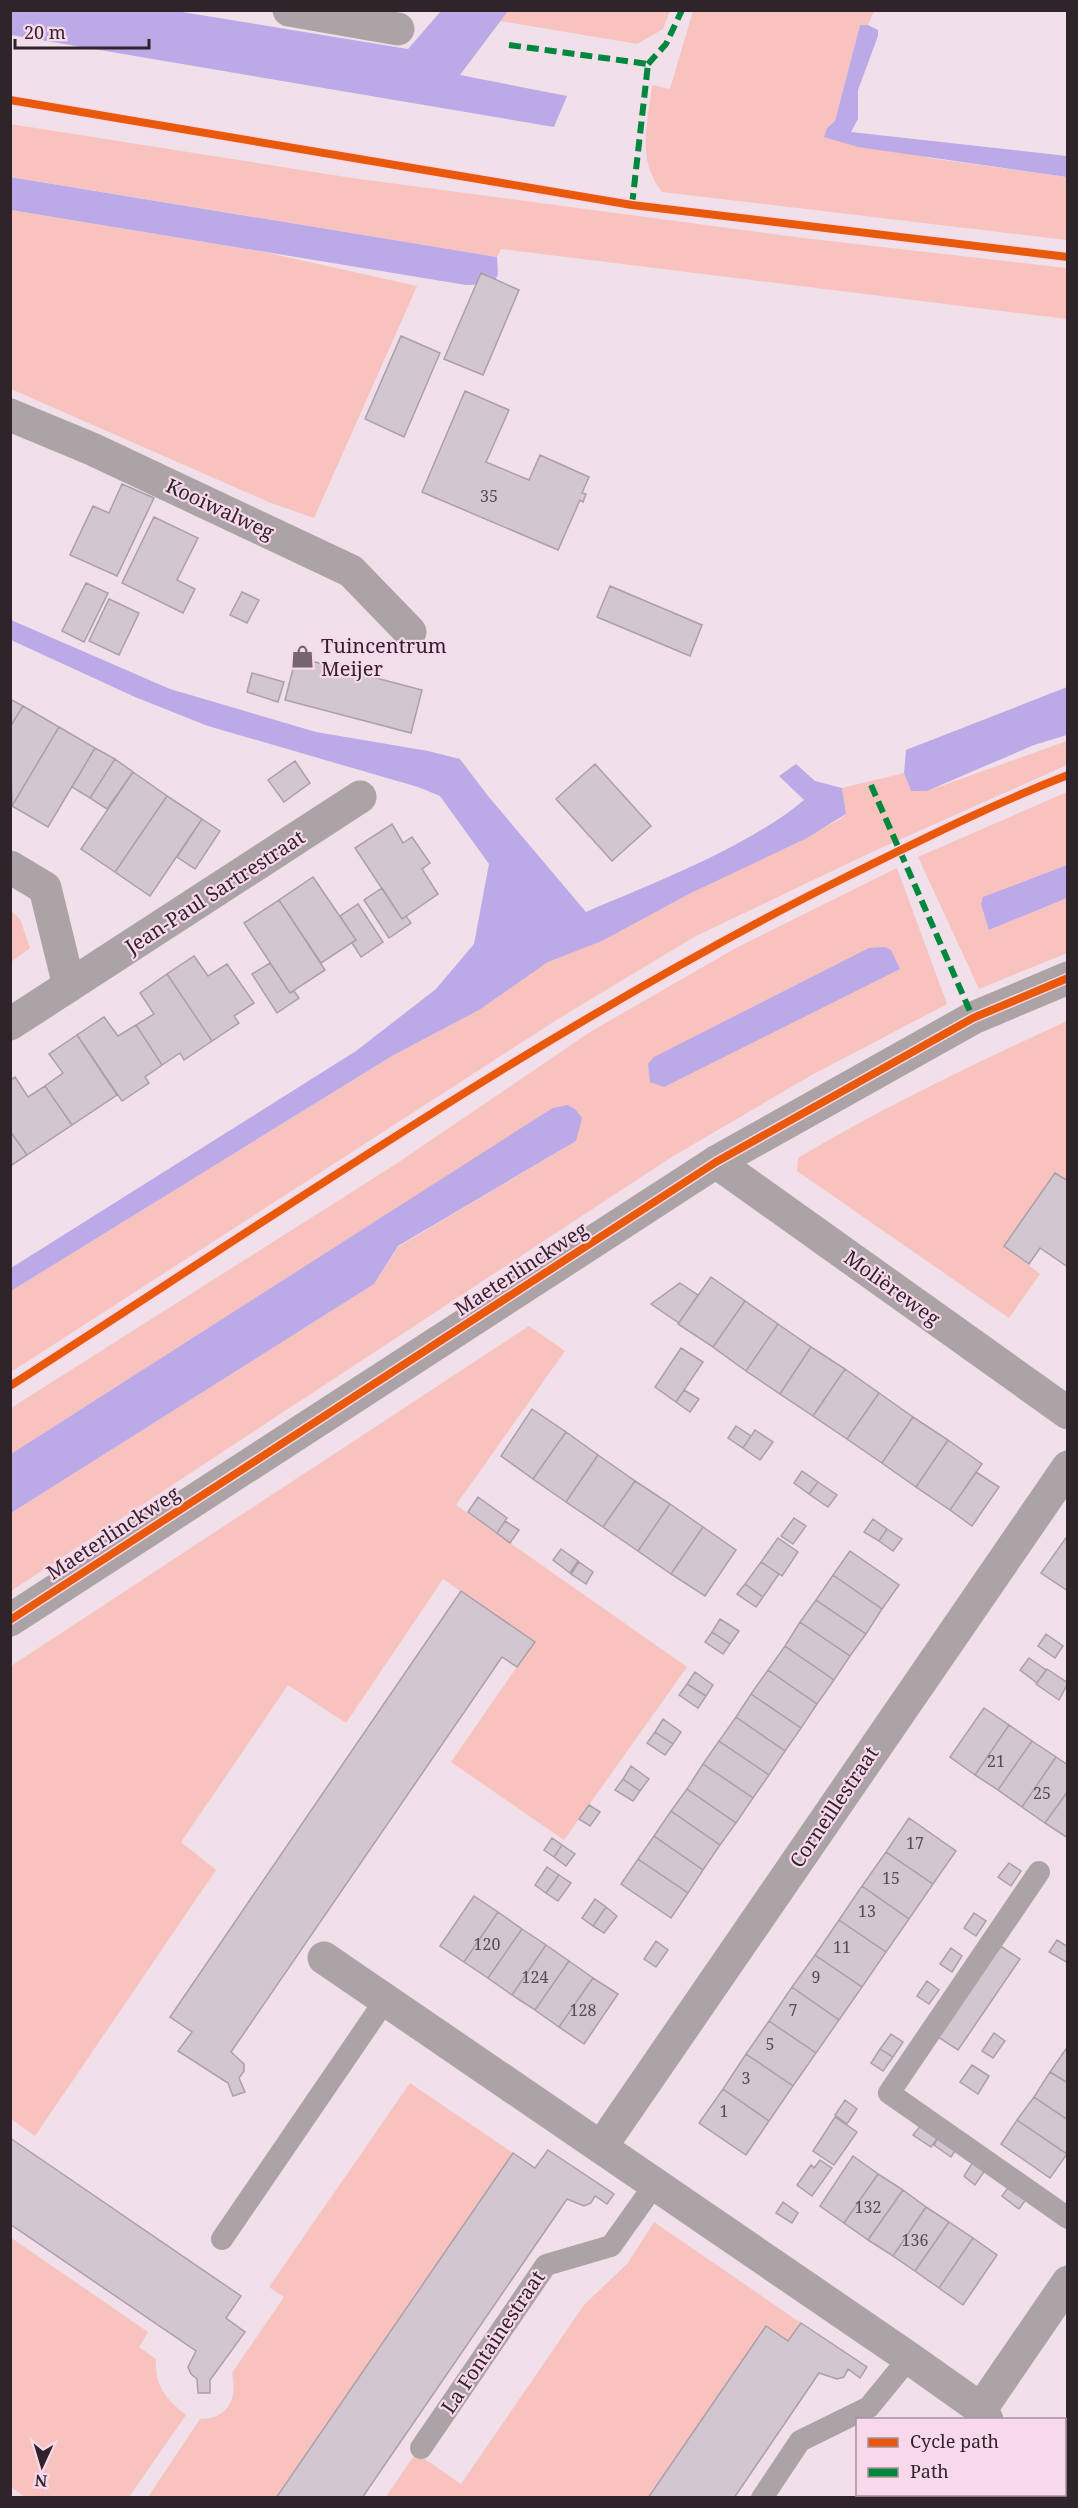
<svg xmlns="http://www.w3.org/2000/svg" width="1078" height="2508" viewBox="0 0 1078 2508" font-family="'Noto Serif',serif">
	<rect width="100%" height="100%" fill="#f1dfea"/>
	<!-- green -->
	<path fill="#f8c2bf" d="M508 11V10L670 11 663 29 637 44 500 21Z
		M693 11H874L868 25H860L835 121 827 128 929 158 1067 177V240L662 192C636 159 648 124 652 85L670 89Z
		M10 124 352 178 803 238 1067 268V319L501 249 497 257 11 177Z
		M11 210 264 252 417 286 314 518 271 503 11 389Z
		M1067 741V765L872 852 694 937 558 1019 11 1372V1291L392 1056 479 1010 548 961 602 941 691 893 839 820 846 814 842 788 904 773 911 791H927Z
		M1067 792V865L984 897 989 930 1067 898V953L979 989 918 857Z
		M897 868 947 1004 810 1076 670 1158 11 1591V1513L374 1284 398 1247 576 1141 553 1109 11 1454V1408L396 1164 590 1032 736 948Z
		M11 911 20 919 30 948 11 962Z
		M1067 1021V1181L1055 1173 1004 1246 1040 1274 1009 1318 797 1171 798 1158C885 1106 976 1063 1067 1021Z
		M529 1326 565 1351 456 1505 687 1667 564 1840 451 1762 534 1642 443 1579 346 1723 288 1685 181 1842 216 1870 35 2136 11 2119V1666Z
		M410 2083 513 2153 276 2497H148L200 2419C228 2419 238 2399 232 2373L284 2297 269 2287Z
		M654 2222 801 2323 788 2341 766 2327 648 2497 385 2498 416 2453 461 2484 584 2305 628 2263Z
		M10 2237 148 2332 139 2347 156 2359C154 2385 167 2400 186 2415L129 2497H25L11 2487Z"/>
	<!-- water -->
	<path fill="#bcaae8" d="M10 11H176L408 49 441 11H508L460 75 567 96 554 127 11 35Z
		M860 25H868L878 30V36L858 90V119L851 132 1067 156V177L858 147 824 137 827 128 835 121Z
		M10 177 497 257 498 274 494 284 466 285 11 210Z
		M11 620 170 689 316 732 428 751 460 759 488 796 586 912C654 883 748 847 804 800L779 776 796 764 815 781 842 788 846 814 805 839 691 893 602 941 548 962 479 1010 392 1056 11 1291V1268L356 1051 436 989 474 944 489 864 440 796 418 787 208 726 135 697 11 640Z
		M1067 687V735L1034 745 927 791H911L904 773 906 750Z
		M1067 865V898L989 930 981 904 983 897Z
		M885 947 891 950 900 969 664 1087 650 1082 648 1064 654 1057 869 948Z
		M567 1105 575 1109 582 1118 576 1141 398 1246 374 1284 11 1513V1454L540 1116 553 1108Z"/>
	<!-- building -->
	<path fill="#d2c6d0" stroke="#ab9fa9" stroke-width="1.5" d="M481 273 519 290 483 375 444 359Z
		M401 336 440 353 404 437 365 419Z
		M465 391 509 410 486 462 529 480 540 455 589 477 582 493 586 494 583 502 580 500 558 550 422 492Z
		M122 484 154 498 117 576 70 555 93 506 109 513Z
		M154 517 198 538 177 580 195 589 183 613 122 583Z
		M86 583 108 593 84 642 62 631Z
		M610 586 702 625 690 656 597 617Z
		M242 592 259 600 247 623 230 615Z
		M109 599 139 613 119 655 89 641Z
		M296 657 422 690 411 733 285 700Z
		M252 673 284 682 278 702 247 692Z
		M10 699 23 706 10 727Z
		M23 706 59 727 12 806 10 727Z
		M59 727 95 748 48 827 12 806Z
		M95 748 115 759 90 798 72 787Z
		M115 759 133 772 107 809 90 798Z
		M295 761 310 783 284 802 268 780Z
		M595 764 651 826 612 861 556 799Z
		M133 772 167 796 115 872 81 849Z
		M167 796 202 819 150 896 115 872Z
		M202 819 220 831 195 869 177 857Z
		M392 824 403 843 412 837 430 863 422 869 438 894 402 919 355 848Z
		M313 877 356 940 321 963 279 900Z
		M382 888 402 919 406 916 411 923 389 938 364 900Z
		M279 900 325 970 290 993 244 923Z
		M358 904 383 942 361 957 352 943 356 940 340 916Z
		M194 956 208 976 227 964 254 1003 234 1016 239 1023 212 1041 167 974Z
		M270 963 290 993 294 991 299 998 277 1013 252 974Z
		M167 974 212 1041 184 1060 180 1053 162 1065 136 1025 154 1014 140 993Z
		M104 1017 118 1036 136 1025 162 1065 145 1077 149 1083 122 1101 77 1035Z
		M77 1035 117 1095 72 1125 45 1086 63 1073 49 1054Z
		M15 1077 28 1097 45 1086 72 1125 27 1155 10 1131V1080Z
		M10 1131 27 1155 10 1166Z
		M1055 1173 1068 1181V1267L1040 1248 1029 1264 1004 1246Z
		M711 1277 745 1301 713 1347 678 1324Z
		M680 1283 698 1295 679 1323 651 1304Z
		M745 1301 778 1324 746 1371 713 1347Z
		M778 1324 811 1347 780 1394 746 1371Z
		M811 1347 845 1369 813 1416 780 1394Z
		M681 1348 703 1362 676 1402 655 1387Z
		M845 1369 879 1393 847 1439 813 1416Z
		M684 1390 699 1399 690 1412 676 1402Z
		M879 1393 913 1417 882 1463 847 1439Z
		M532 1409 566 1432 533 1479 501 1456Z
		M913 1417 948 1440 916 1487 882 1463Z
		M736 1426 751 1436 743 1448 728 1438Z
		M755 1430 773 1442 760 1460 743 1448Z
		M566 1432 598 1455 566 1502 533 1479Z
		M948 1440 982 1464 950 1510 916 1487Z
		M598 1455 635 1481 603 1527 566 1502Z
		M802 1471 818 1482 809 1494 794 1483Z
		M976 1472 999 1487 972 1526 950 1510Z
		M635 1481 670 1504 638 1551 603 1527Z
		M818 1482 837 1495 828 1507 809 1494Z
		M478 1497 507 1518 497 1533 468 1512Z
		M670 1504 703 1527 671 1574 638 1551Z
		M794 1518 806 1526 793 1544 781 1536Z
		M873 1519 887 1529 879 1541 864 1532Z
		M505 1521 519 1530 510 1543 497 1533Z
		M703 1527 736 1550 705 1596 671 1574Z
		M887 1529 902 1539 893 1551 879 1541Z
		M1068 1535V1591L1041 1573Z
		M778 1538 798 1552 782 1576 761 1562Z
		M561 1549 578 1561 570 1573 553 1560Z
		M850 1551 899 1585 882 1609 833 1575Z
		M579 1562 593 1572 586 1584 571 1574Z
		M761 1562 779 1574 763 1597 745 1584Z
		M833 1575 882 1609 866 1634 816 1600Z
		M745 1584 763 1597 756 1607 737 1594Z
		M461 1591 535 1642 517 1667 502 1657 231 2052 244 2064V2071L239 2078 245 2092 233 2096 228 2083 178 2051 192 2032 170 2017Z
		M816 1600 866 1634 850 1656 800 1622Z
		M720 1619 739 1631 730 1644 712 1632Z
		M800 1622 850 1656 834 1680 785 1646Z
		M712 1632 730 1644 723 1654 705 1642Z
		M1046 1634 1063 1646 1055 1658 1038 1646Z
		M785 1646 834 1680 817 1704 768 1670Z
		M1029 1658 1046 1670 1037 1683 1020 1670Z
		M1047 1669 1068 1683 1059 1700 1036 1684Z
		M768 1670 817 1704 801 1728 751 1694Z
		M695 1672 713 1685 706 1696 687 1684Z
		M687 1684 706 1696 698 1708 679 1695Z
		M751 1694 801 1728 785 1751 736 1717Z
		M984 1708 1009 1725 975 1775 950 1757Z
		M736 1717 785 1751 769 1775 719 1741Z
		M663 1719 681 1732 673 1744 655 1732Z
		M1009 1725 1032 1741 998 1790 975 1775Z
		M655 1732 673 1744 665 1755 647 1743Z
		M719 1741 769 1775 753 1798 703 1764Z
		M1032 1741 1056 1757 1022 1807 998 1790Z
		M1056 1757 1068 1765V1791L1045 1823 1022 1807Z
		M703 1764 753 1798 736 1823 687 1789Z
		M631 1766 649 1779 640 1791 623 1779Z
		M623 1779 640 1791 633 1801 615 1790Z
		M687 1789 736 1823 720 1845 671 1811Z
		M1068 1791V1838L1045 1823Z
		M589 1805 600 1812 590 1826 579 1819Z
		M671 1811 720 1845 703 1870 654 1836Z
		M909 1818 956 1851 933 1884 886 1852Z
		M654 1836 703 1870 688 1893 638 1859Z
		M552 1838 562 1845 554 1857 544 1850Z
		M562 1845 575 1854 566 1866 554 1857Z
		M886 1852 933 1884 909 1919 862 1886Z
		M638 1859 688 1893 671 1918 621 1884Z
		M1009 1863 1021 1871 1011 1886 998 1877Z
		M547 1867 559 1875 546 1893 535 1885Z
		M559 1875 571 1883 558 1901 546 1893Z
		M862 1886 909 1919 886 1952 839 1920Z
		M474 1896 498 1912 464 1962 440 1946Z
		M595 1899 606 1907 593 1926 582 1918Z
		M606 1907 617 1916 604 1933 593 1926Z
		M498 1912 522 1929 488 1978 464 1962Z
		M974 1913 986 1921 976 1936 964 1928Z
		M839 1920 886 1952 862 1987 815 1955Z
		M522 1929 546 1945 512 1995 488 1978Z
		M1057 1940 1068 1947V1963L1049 1952Z
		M656 1941 668 1950 656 1967 644 1959Z
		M997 1944 1020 1959 958 2050 935 2035Z
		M546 1945 569 1961 535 2010 512 1995Z
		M951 1948 962 1956 952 1972 940 1964Z
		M815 1955 862 1987 839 2020 792 1987Z
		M569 1961 593 1978 559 2027 535 2010Z
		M593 1978 618 1994 584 2044 559 2027Z
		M927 1981 939 1990 929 2004 917 1996Z
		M792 1987 839 2020 816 2053 769 2021Z
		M769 2021 816 2053 793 2086 746 2054Z
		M994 2033 1005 2041 993 2058 982 2051Z
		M891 2034 903 2042 893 2057 880 2049Z
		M880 2049 893 2057 883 2071 871 2063Z
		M1066 2049 1068 2050V2083L1050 2072Z
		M746 2054 793 2086 769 2121 723 2089Z
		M972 2065 989 2076 978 2094 960 2082Z
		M1050 2072 1068 2083V2120L1034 2097Z
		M723 2089 769 2121 746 2155 699 2123Z
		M1034 2097 1068 2120 1067 2154 1017 2120Z
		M845 2100 857 2109 847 2124 835 2115Z
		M835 2117 857 2132 834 2165 813 2151Z
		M1017 2120 1067 2154 1050 2178 1001 2144Z
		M922 2124 939 2136 931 2147 913 2135Z
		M939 2136 958 2146 951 2157 934 2145Z
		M10 2138 241 2296 226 2318 245 2332 210 2380V2393H198L197 2379 191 2374 188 2367 196 2351 10 2224Z
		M548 2150 614 2194 607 2204 595 2196 591 2203 584 2206 567 2199 362 2498H276L513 2153 535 2168Z
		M853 2156 878 2174 844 2223 820 2206Z
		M976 2157 988 2166 975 2185 964 2176Z
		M820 2160 832 2168 812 2196 797 2185 811 2165 814 2168Z
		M878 2174 903 2190 868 2240 844 2223Z
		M1010 2185 1027 2198 1019 2209 1002 2196Z
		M903 2190 926 2207 893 2256 868 2240Z
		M783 2202 798 2213 792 2223 776 2213Z
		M926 2207 949 2222 915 2271 893 2256Z
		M949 2222 973 2238 939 2288 915 2271Z
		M973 2238 997 2255 963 2305 939 2288Z
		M801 2323 867 2367 860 2378 848 2369 844 2377 837 2379 819 2373 734 2498H648L766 2326 788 2341Z"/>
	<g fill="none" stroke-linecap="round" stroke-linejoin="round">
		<!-- service -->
		<path stroke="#aba3a6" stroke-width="22" d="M1039 1872 889 2093 1068 2218
			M222 2239 386 1999
			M421 2448 546 2265 611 2246 655 2184
			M762 2498 800 2441 869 2407 909 2358"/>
		<!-- minor -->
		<path stroke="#aba3a6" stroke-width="33" d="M289 10 398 29
			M10 415 92 449 351 571 410 632
			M10 867 45 888 69 986
			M10 1024 360 797
			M716 1162 1068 1413
			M324 1958 909 2358 981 2409 987 2420
			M601 2147 1068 1467
			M981 2409 1068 2282
			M1064 2488 1068 2490"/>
		<!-- tertiary -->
		<path stroke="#aba3a6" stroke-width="33" d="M10 1620 716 1162 973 1018 1068 978"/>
		<!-- quiet -->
		<path stroke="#00873e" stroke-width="6" stroke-dasharray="12 6" stroke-linecap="butt" d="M509 45 648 64
			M648 64 666 44 682 10
			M632 205 648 64
			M871 785 973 1018"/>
		<defs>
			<path id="cycleway" d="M10 100 632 205 1068 257
				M10 1386C285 1209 556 1021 850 875 921 840 993 804 1068 775
				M10 1620 716 1162 973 1018 1068 978"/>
		</defs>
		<!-- cycleway casing -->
		<use href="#cycleway" stroke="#f8d8eb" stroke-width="11"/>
		<!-- cycleway -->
		<use href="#cycleway" stroke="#e8590c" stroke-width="8"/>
	</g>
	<!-- icons -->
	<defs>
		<symbol id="shop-bare" viewBox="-9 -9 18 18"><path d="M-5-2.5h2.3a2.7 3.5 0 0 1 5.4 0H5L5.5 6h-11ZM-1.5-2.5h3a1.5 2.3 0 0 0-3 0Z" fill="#74656e" stroke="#f8d8eb" stroke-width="2.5" paint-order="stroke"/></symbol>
	</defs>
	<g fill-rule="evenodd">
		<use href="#shop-bare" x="286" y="640" width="33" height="33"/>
	</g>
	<g text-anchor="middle" stroke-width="4.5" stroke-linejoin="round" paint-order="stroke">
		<!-- number labels -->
		<g font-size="16" fill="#584c54">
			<text x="489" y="502">35</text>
			<text x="996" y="1767">21</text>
			<text x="1042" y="1799">25</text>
			<text x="915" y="1849">17</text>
			<text x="891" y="1884">15</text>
			<text x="867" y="1917">13</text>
			<text x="487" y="1950">120</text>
			<text x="842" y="1953">11</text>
			<text x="535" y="1983">124</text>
			<text x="816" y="1983">9</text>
			<text x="583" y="2016">128</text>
			<text x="793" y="2016">7</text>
			<text x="770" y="2050">5</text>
			<text x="746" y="2084">3</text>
			<text x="724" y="2117">1</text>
			<text x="868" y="2213">132</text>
			<text x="915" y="2246">136</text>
		</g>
		<!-- street labels -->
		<g font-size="20" fill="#30242b" stroke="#f8d8eb">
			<text transform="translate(220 509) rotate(25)" y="7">Kooiwalweg</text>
			<text transform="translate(215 892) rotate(-33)" y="7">Jean-Paul Sartrestraat</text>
			<text transform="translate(521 1269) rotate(-33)" y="7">Maeterlinckweg</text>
			<text transform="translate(892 1288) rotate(36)" y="7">Molièreweg</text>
			<text transform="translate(113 1533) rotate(-33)" y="7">Maeterlinckweg</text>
			<text transform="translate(834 1807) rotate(-56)" y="7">Corneillestraat</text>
			<text transform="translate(493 2342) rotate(-56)" y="7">La Fontainestraat</text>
		</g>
		<!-- poi labels -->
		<g font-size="20" fill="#30242b" stroke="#f8d8eb" text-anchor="start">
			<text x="321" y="653">Tuincentrum<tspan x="321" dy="23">Meijer</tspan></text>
		</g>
	</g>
	<!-- border -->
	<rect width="1078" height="2508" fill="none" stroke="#30242b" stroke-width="24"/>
	<!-- legend -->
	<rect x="856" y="2418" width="210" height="78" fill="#f8d8eb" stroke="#a8909e" stroke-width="1.5"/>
	<rect x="868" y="2438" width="30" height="9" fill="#e8590c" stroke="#a8909e" stroke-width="1.5"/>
	<text x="910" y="2448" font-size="18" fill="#30242b">Cycle path</text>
	<rect x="868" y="2468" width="30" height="9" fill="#00873e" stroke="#a8909e" stroke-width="1.5"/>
	<text x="910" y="2478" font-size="18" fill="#30242b">Path</text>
	<!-- north arrow -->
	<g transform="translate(42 2466) rotate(184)" stroke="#f8d8eb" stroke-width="4.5" paint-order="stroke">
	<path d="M0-4.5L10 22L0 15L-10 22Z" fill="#30242b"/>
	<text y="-9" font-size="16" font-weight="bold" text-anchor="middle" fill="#30242b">N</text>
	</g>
	<!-- scale -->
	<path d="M15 39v9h134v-9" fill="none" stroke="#30242b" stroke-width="3"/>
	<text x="24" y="39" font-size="18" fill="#30242b" stroke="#f8d8eb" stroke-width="4.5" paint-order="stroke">20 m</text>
</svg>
